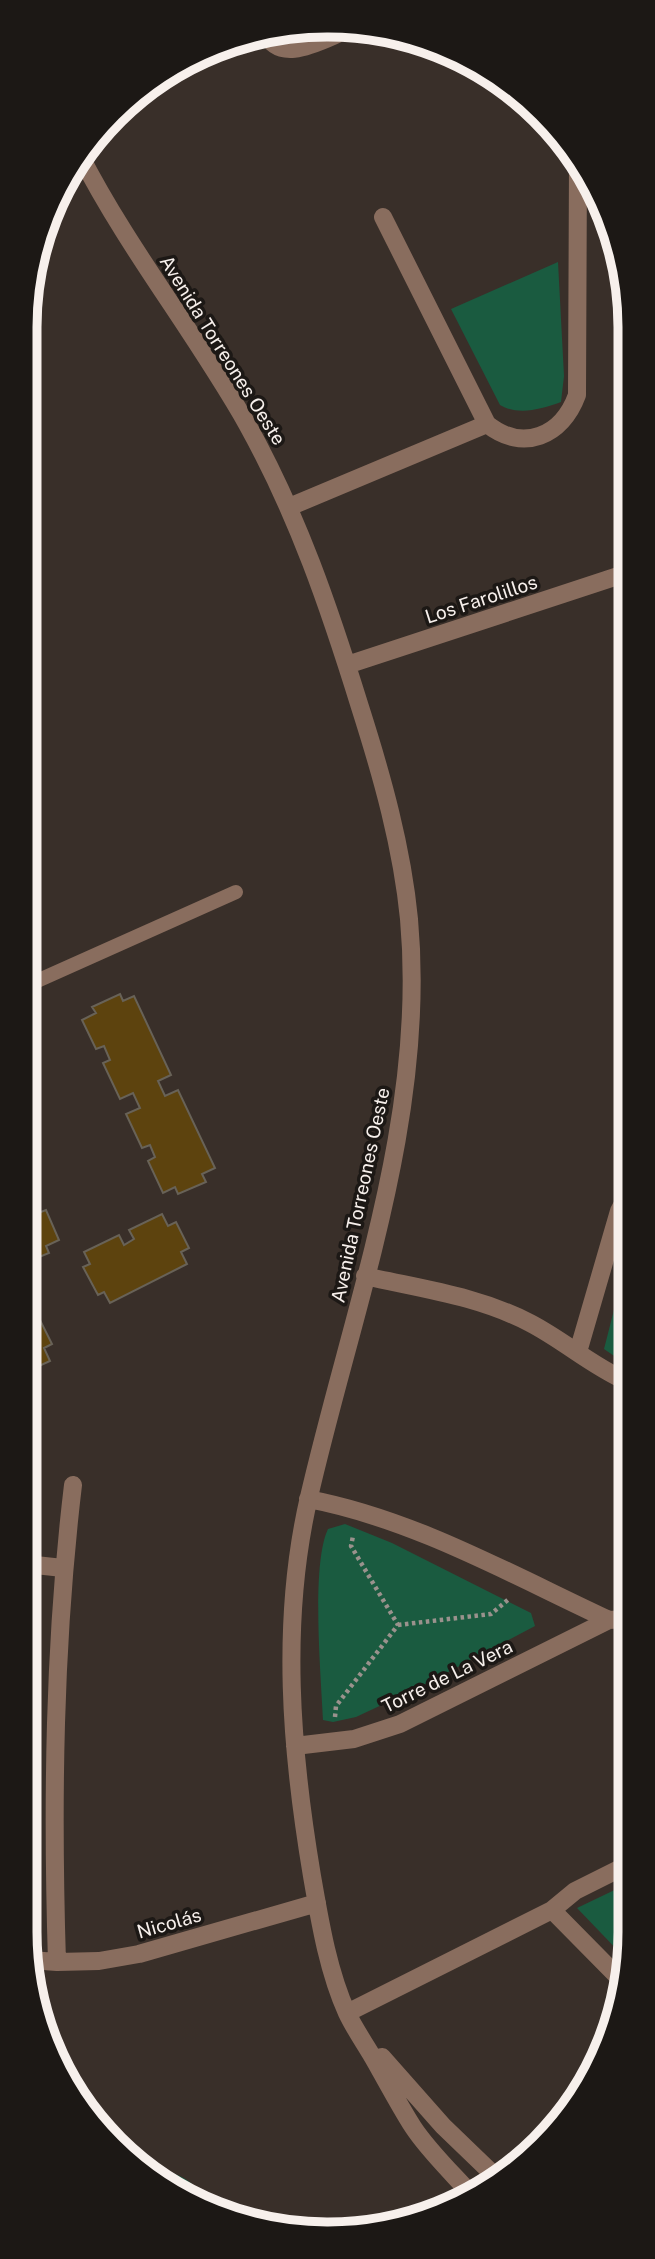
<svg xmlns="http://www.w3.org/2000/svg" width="655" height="2259" viewBox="0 0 655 2259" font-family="'Public Sans',sans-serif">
	<rect width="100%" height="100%" fill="#392f29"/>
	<!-- green -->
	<path fill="#1a5b40" d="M558 262 564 376 561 402C541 409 519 416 500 405L451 309Z
		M626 1263V1364L604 1349Z
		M345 1524 392 1543 531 1613 535 1626 418 1688 356 1717 333 1722 323 1720C321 1675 311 1565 328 1529Z
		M31 1768 34 1917 25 1915V1770Z
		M625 1885V1958L577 1908Z
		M163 2170C184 2176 200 2185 207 2207L194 2203 156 2174Z"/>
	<!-- building -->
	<path fill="#5d430e" stroke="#686257" stroke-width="2" d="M120 994 123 1001 134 996 171 1075 158 1081 165 1096 178 1090 215 1168 202 1174 206 1182 178 1194 175 1187 163 1193 148 1161 155 1157 150 1145 142 1148 126 1114 140 1108 133 1093 120 1099 103 1063 110 1060 104 1046 96 1049 82 1020 96 1013 92 1007Z
		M27 1169 39 1196 31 1199 38 1213 46 1210 59 1240 46 1246 49 1253 27 1262Z
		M162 1214 168 1226 176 1222 189 1248 181 1252 187 1264 110 1303 104 1292 98 1295 83 1267 90 1264 84 1252 119 1235 124 1245 134 1239 129 1230Z
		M27 1314 31 1322 39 1318 52 1344 44 1348 50 1361 26 1372Z"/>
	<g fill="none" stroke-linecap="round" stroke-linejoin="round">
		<!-- path -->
		<path stroke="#9a928d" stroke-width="4.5" stroke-dasharray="3.5 3.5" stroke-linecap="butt" d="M398 1625 491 1614 510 1598
			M335 1717 336 1706 398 1625 351 1546 353 1536"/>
		<!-- service -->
		<path stroke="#896d5e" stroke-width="14" d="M28 985 236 892"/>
		<!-- minor -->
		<path stroke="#896d5e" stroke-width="18" d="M265 31C279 67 323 39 347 30
			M80 155C128 249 195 332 247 424 298 516 329 607 360 707 382 776 402 847 409 919 427 1118 353 1306 309 1497 280 1622 291 1751 312 1876 320 1922 328 1971 347 2013 355 2030 366 2045 375 2061 387 2082 399 2105 413 2127 428 2150 451 2172 470 2193
			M383 217 487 424C523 453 562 436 577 395L578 161
			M289 507 487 424
			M347 665 627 573
			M365 1276C422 1289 478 1296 530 1323 563 1340 592 1366 626 1381
			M578 1352 619 1211 626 1198
			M308 1499C414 1519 512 1575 609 1620
			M26 1564 63 1568
			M295 1746 354 1739 400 1724 609 1620 625 1619
			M552 1910 625 1984
			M30 1960 57 1962 99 1961 139 1954 317 1903
			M57 1962C52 1802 54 1644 73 1485
			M347 2013 552 1910 575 1891 625 1866
			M382 2057 443 2126 498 2179"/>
	</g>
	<g text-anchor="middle" stroke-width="7" stroke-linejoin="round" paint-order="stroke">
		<!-- street labels -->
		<g font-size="19" fill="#f7f0ec" stroke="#1c1815">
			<text transform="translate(223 350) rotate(58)" y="7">Avenida Torreones Oeste</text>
			<text transform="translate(481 599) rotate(-18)" y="7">Los Farolillos</text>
			<text transform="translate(360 1195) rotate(-78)" y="7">Avenida Torreones Oeste</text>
			<text transform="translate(447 1676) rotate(-26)" y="7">Torre de La Vera</text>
			<text transform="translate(169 1923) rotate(-16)" y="7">Nicolás</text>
		</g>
	</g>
	<!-- crop -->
	<path d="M0 0H655V2259H0ZM327 37H328A290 290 0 0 1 618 327V1932A290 290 0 0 1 328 2222H327A290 290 0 0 1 37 1932V327A290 290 0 0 1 327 37Z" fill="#1c1815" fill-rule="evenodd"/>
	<path fill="none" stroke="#f7f0ec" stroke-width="9" d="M327 37H328A290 290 0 0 1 618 327V1932A290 290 0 0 1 328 2222H327A290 290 0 0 1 37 1932V327A290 290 0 0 1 327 37Z"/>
</svg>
